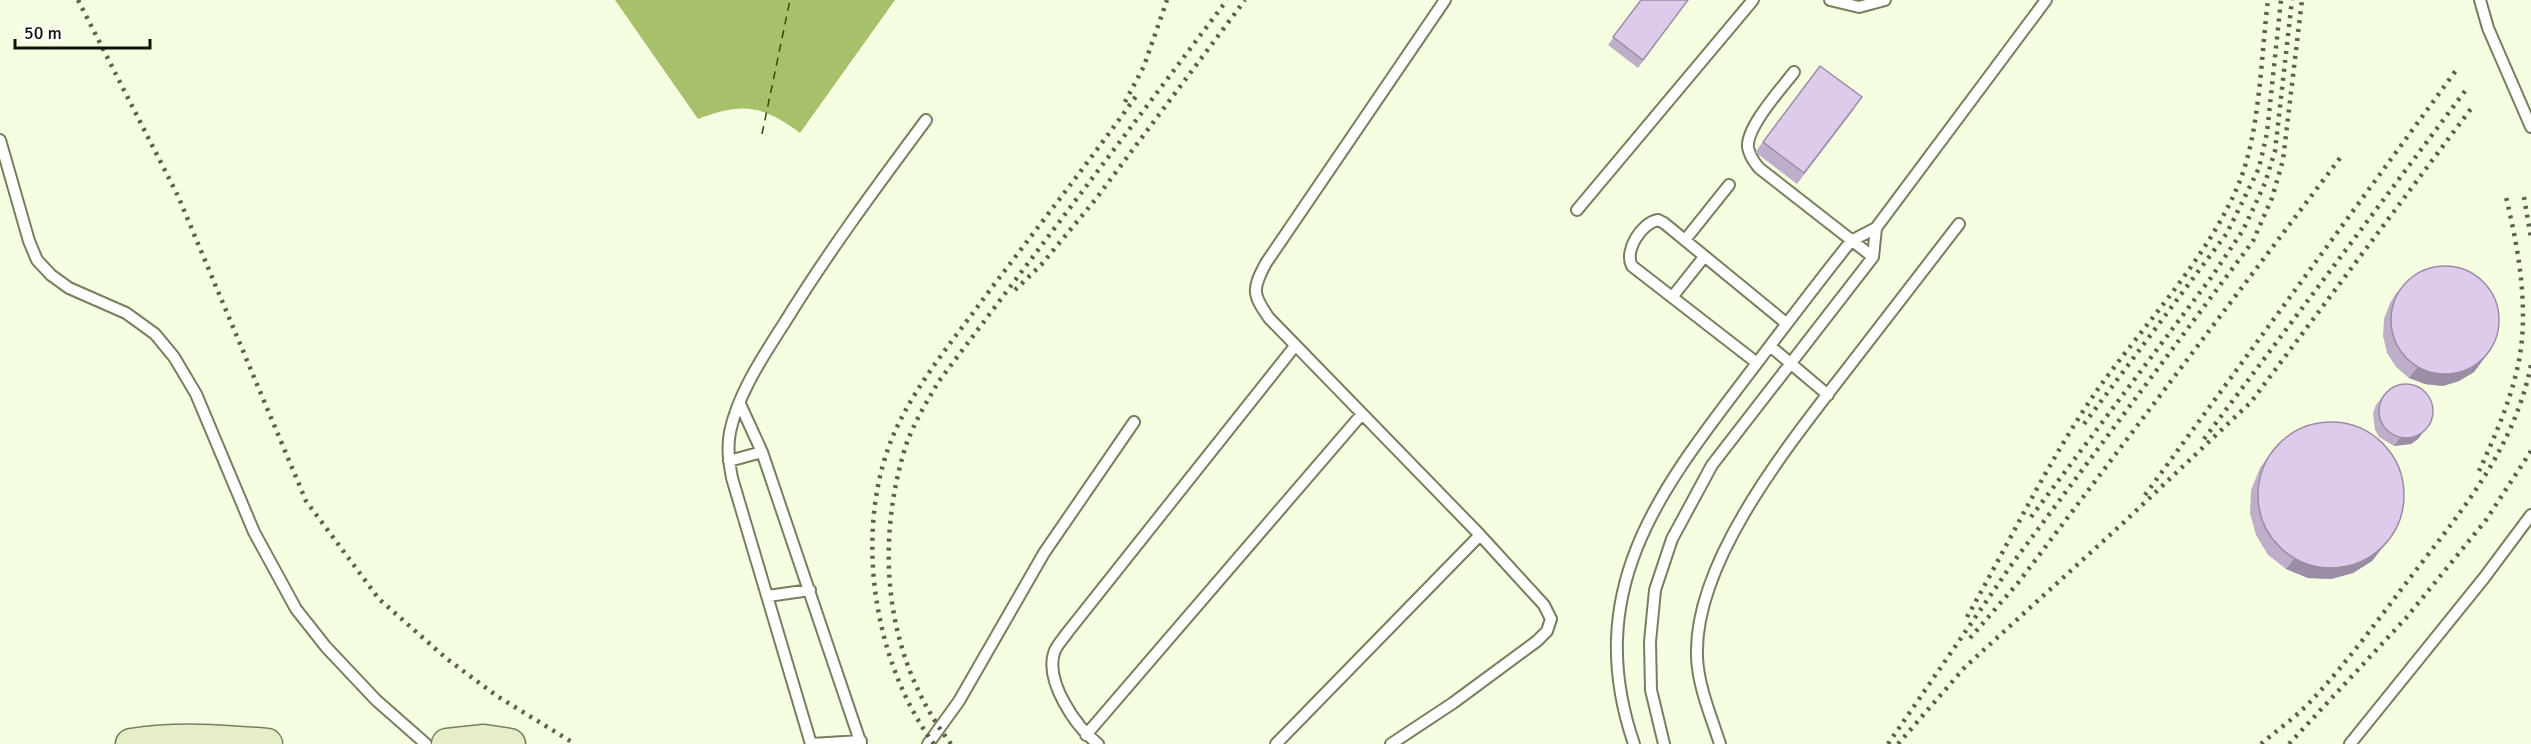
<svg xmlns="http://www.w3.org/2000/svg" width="2531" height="744" viewBox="0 0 2531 744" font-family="Signika,sans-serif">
	<rect width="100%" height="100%" fill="#f5fee0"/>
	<!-- water -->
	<path fill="#a9c06b" d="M615 0H895L800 133C762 105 742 102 698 119Z"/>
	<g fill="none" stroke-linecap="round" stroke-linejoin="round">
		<!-- ferry -->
		<path stroke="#3a4705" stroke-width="1.5" stroke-dasharray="8 6" stroke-linecap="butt" d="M762 134 790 0"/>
		<defs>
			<path id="service" d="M1830 0 1859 7 1885 0
				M2480 0 2488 28 2531 127
				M1794 72C1782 88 1746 127 1748 147 1749 155 1754 162 1759 168L1873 257
				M0 140 29 241 37 260 51 275 69 288 126 313 155 334 174 357 196 394 254 532 296 609 326 647 376 700 426 744
				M1577 210 1753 0
				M1685 240 1729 185
				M1673 296 1704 257
				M1770 346 1828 395
				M1757 363 1632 266C1624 251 1641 223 1658 220L1664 223 1786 323
				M740 404 762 452 861 744
				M729 461 762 452
				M768 596 810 590
				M1086 735 1362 414
				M861 741 811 744 732 478C729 462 727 448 730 432 738 393 764 355 785 322 828 252 877 186 926 120
				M928 744 959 701 1044 553 1134 422
				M1098 744C1076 727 1045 682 1054 653 1056 646 1063 639 1067 633L1295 346
				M1276 744 1480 535
				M1391 744 1453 703 1537 641 1547 631 1551 619 1544 605 1480 535 1269 318C1252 294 1252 289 1266 263L1445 0
				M1634 744C1579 584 1666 483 1757 363 1788 322 1819 281 1851 241L1876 228 2046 0
				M1664 744 1651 690 1650 642 1655 590 1672 539 1712 465 1873 257 1876 228
				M1720 744C1711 716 1698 686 1697 657 1693 560 1794 438 1851 364 1887 318 1923 271 1959 224
				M2350 744 2484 578 2531 515"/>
			<path id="secondary" d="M131 744C176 737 222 740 267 744
				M447 744 484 740 510 744"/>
		</defs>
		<!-- service casing -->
		<use href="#service" stroke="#767f5e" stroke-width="14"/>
		<!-- secondary casing -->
		<use href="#secondary" stroke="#767f5e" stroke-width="33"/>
		<!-- service -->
		<use href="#service" stroke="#fff" stroke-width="10"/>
		<!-- secondary -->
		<use href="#secondary" stroke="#e5eec9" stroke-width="30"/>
		<!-- rail -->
		<path stroke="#5c614f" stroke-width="4.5" stroke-dasharray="3 6" stroke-linecap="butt" d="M78 0 178 196 306 501 379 599 447 659 497 696 575 744
			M1125 102 1144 66 1167 0
			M2524 197 2531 238
			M1015 290 1041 265 1095 200 1245 0
			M2084 424 2227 233 2259 168 2267 133 2281 0
			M2204 439 2465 91
			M2479 471C2498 430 2518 384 2522 339 2526 291 2517 243 2506 197
			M2145 495 2457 69
			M2031 517 2213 275 2243 230 2254 207 2265 183 2275 151 2292 0
			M1967 617C2009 543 2049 459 2098 389 2143 326 2210 255 2239 183 2260 132 2261 56 2268 0
			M1970 638 2018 583 2340 158
			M934 744C872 661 852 525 896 429 919 380 955 338 987 294 1037 228 1088 163 1137 95
			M951 744C885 658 874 547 906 445 914 423 927 401 939 381L1227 0
			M1888 744 2012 564 2253 241 2272 198 2283 160 2302 0
			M1898 744 1965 667 2122 524 2251 402 2473 106
			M2261 744C2277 730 2295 718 2310 702 2347 663 2380 617 2413 574 2464 508 2514 448 2531 365
			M2289 744 2406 618 2486 520 2531 451"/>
	</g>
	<!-- wall -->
	<path fill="#bfaeca" d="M1641 0H1688L1638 68 1608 45Z
		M1855 108 1797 184 1755 152 1763 142Z
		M2397 292 2492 348 2474 372 2459 381 2443 386 2425 384 2409 378 2396 367 2387 353 2383 336 2384 319 2390 303Z
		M2382 397 2424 431 2418 439 2411 444 2394 446 2379 437 2375 430 2373 413 2376 405Z
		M2267 458 2386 543 2372 561 2353 573 2331 579 2308 578 2286 569 2268 555 2256 535 2250 513 2251 490 2260 468Z"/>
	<!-- shaded-wall -->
	<path fill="#9b8da4" d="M2492 348 2474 372 2459 381 2443 386 2425 384 2409 378 2417 368Z
		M2424 431 2418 439 2411 444 2394 446 2400 438Z
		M2394 533 2372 561 2353 573 2331 579 2308 578 2286 569 2294 559Z"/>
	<!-- building -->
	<path fill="#decaeb" stroke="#9b8da4" stroke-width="1.5" d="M1641 0H1688L1643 60 1613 37Z
		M1820 66 1862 97 1804 173 1763 142Z
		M2391 320a54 54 0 1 1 108 0a54 54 0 1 1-108 0Z
		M2379 411a27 27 0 1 1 54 0a27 27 0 1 1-54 0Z
		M2258 495a73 73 0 1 1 146 0a73 73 0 1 1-146 0Z"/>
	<!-- scale -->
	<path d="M15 39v9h135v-9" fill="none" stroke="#101307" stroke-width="3"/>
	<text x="24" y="39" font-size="18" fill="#101307" stroke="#ffffff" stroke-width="4.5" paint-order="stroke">50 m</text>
</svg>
